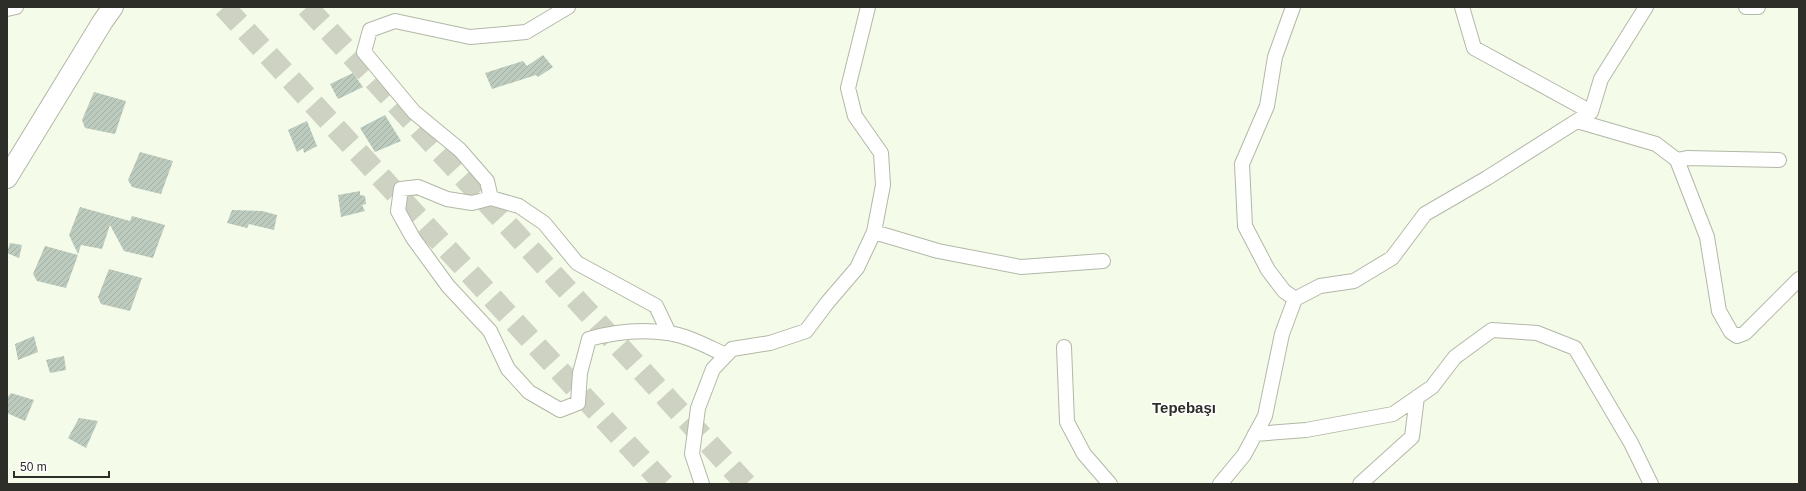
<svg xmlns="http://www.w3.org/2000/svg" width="1806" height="491" viewBox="0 0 1806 491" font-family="Arial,sans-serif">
	<defs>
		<pattern id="building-hatch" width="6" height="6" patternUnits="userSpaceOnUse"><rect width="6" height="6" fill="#bccbbe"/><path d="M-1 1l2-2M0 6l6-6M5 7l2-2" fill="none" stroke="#a2afa3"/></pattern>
	</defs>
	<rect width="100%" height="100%" fill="#f5fbe9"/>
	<!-- building -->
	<path fill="url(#building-hatch)" d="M543 55 553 67 538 77 536 75 492 89 485 73 523 61 527 66Z
		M353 73 363 87 338 99 330 84Z
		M94 92 126 101 115 134 85 128 82 120Z
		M385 115 401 141 375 152 360 128Z
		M307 121 317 146 304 153 303 148 297 152 288 130Z
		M140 152 173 161 161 194 132 187 128 180Z
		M360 191V195L365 196 366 204 362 205 365 211 341 217 338 195Z
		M80 207 130 221 132 216 165 225 153 258 124 251 110 225 102 249 81 245 78 254 69 235Z
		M232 210 262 211 277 215 274 230 249 224 247 228 227 223Z
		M10 243 22 245 19 258 7 253Z
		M45 246 78 255 66 288 37 281 33 274Z
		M109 269 142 278 130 311 101 304 98 297Z
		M34 336 38 352 18 360 15 344Z
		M64 356 66 370 50 373 46 360Z
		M11 393 34 400 25 421 7 413V398Z
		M79 418 98 421 86 448 68 438Z"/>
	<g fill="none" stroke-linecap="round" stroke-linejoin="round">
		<!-- highway-tunnel -->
		<path stroke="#cdd2c2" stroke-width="22" stroke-dasharray="22 11" stroke-linecap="butt" d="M224 7 664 484
			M307 7 746 484"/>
		<defs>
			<path id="street" d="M568 7 526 32 470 37 395 21 370 30 364 52 414 112 460 150 487 181 491 198 472 203 447 199 418 187 401 189 398 211 413 238 448 286 490 331 508 369 529 392 560 410 578 403 580 373 589 339C614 332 642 329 668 333 689 336 708 347 726 355
				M1293 7 1275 57 1267 106 1242 164 1245 226 1268 270 1284 291 1295 299
				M1462 7 1474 48 1591 112
				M1746 7H1758
				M7 9 16 7
				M1577 121 1656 144 1677 160 1707 237 1719 311 1731 332 1737 336 1745 333 1799 279
				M1677 160 1687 158 1779 160
				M491 198 519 206 544 223 577 263 656 306 669 333
				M874 232 938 251 1021 267 1103 261
				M1064 347 1067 422 1084 454 1110 484
				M1255 434 1306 430 1393 414 1432 387 1455 357 1492 330 1537 333 1575 348 1631 443 1651 484
				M702 484 692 454 698 408 713 369 732 349 770 343 806 331 827 303 857 268 874 232 883 185 881 153 855 116 848 88 868 7
				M1220 484 1244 455 1265 416 1282 334 1295 299 1320 286 1354 281 1392 258 1425 214 1487 178 1591 112 1601 79 1646 7
				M1360 484 1412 437 1417 397"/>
			<path id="secondary" d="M7 178 103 21 113 7"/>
		</defs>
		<!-- street casing -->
		<use href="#street" stroke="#b2b8a7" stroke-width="16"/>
		<!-- secondary casing -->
		<use href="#secondary" stroke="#b2b8a7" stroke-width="22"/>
		<!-- street -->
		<use href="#street" stroke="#fff" stroke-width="14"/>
		<!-- secondary -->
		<use href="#secondary" stroke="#fff" stroke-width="20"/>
	</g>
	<g text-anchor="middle" stroke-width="3" stroke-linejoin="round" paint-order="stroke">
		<!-- district labels -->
		<g font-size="15" font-weight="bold" fill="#2c2e27" stroke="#fff">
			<text x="1184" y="413">Tepebaşı</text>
		</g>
	</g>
	<!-- border -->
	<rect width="1806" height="491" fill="none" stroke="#2c2e27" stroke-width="16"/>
	<!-- scale -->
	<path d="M14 471v6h95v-6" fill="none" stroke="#2c2e27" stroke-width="2"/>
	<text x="20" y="471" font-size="12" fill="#2c2e27" stroke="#ffffff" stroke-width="3" paint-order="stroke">50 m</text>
</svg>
